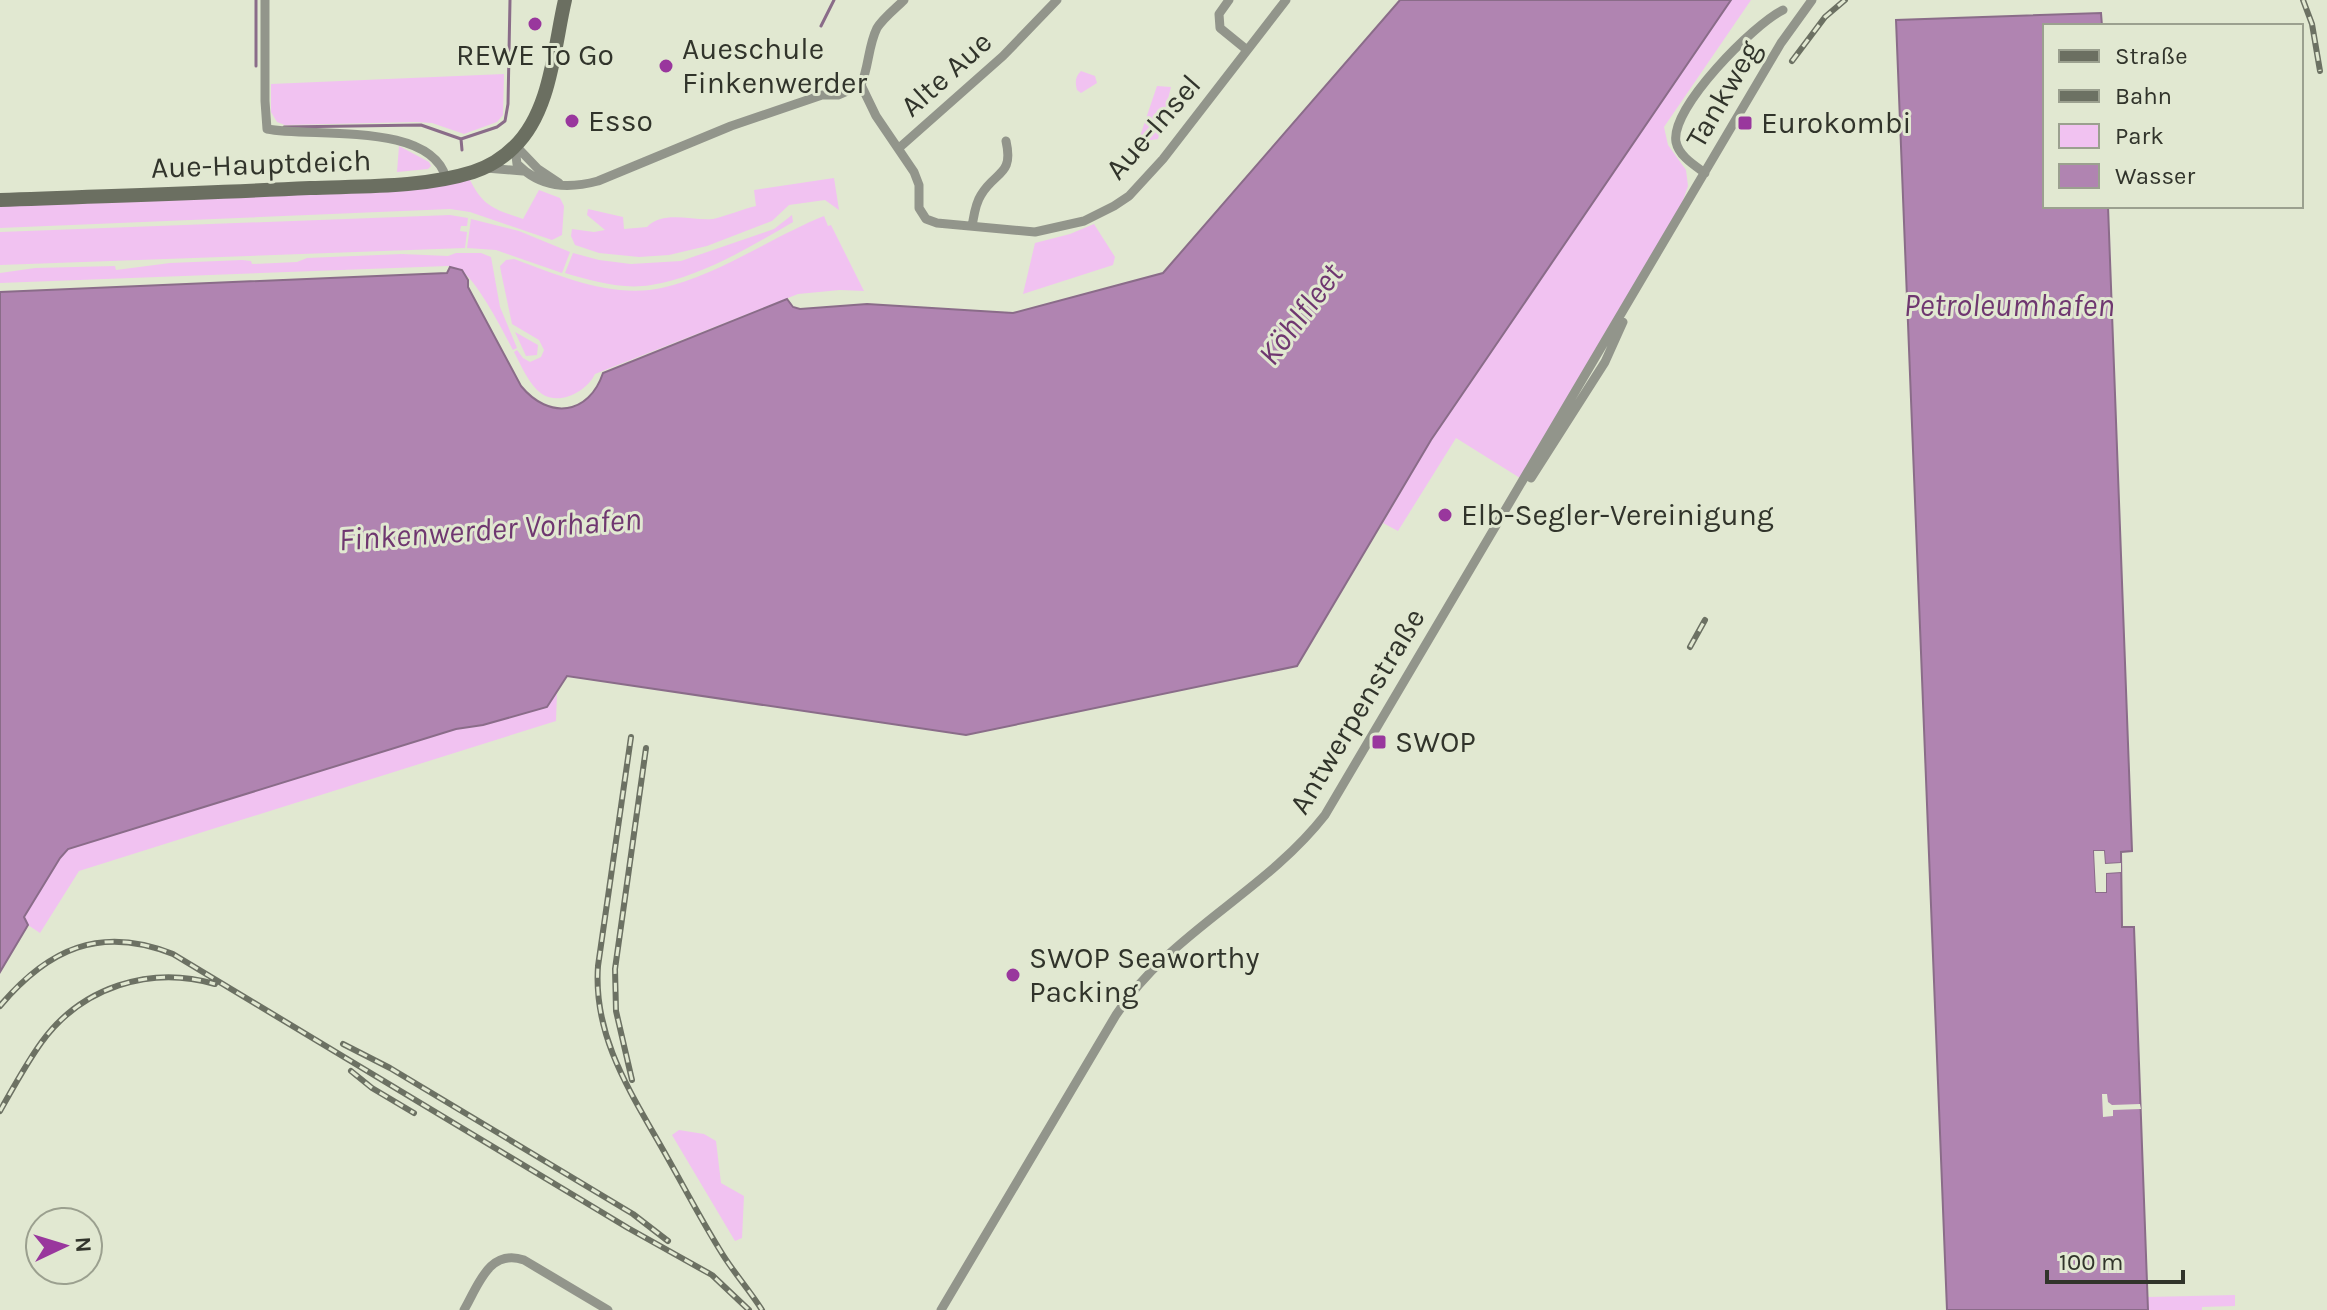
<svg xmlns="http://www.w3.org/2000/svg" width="2327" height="1310" viewBox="0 0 2327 1310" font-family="Karla,sans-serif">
	<rect width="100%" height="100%" fill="#e1e8d1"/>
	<!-- green -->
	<path fill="#f1c2f1" d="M1731 0H1751L1664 127 1668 145 1686 170 1688 186 1680 209 1520 478 1456 438 1398 531 1383 523 1431 440Z
		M1081 71 1095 76 1097 83 1081 93 1077 90C1075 82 1075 77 1081 71Z
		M504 74 503 115 497 122 464 134 432 123 416 122 285 125 277 122 271 112V84Z
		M1157 86 1171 87 1158 139 1138 142Z
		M399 146 429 162 431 166 428 169 397 172Z
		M469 178C483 207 494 209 523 219L539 190 560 198 564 206 562 235 552 240 470 212 450 209 0 228V204Z
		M834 178 839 210 825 200 789 205 772 221 707 246 669 255 639 257 599 253 575 245 571 236 572 229 594 232 605 230 587 215 588 209 623 217 624 229 647 227C663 210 692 221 713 219 723 217 743 209 756 206L754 190Z
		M450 215 468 218 467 226H461L460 231 467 232 465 248 0 265V232Z
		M792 215 793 222C750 247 701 277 651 285 623 290 592 281 565 273L573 253 599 260 631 264 681 261 774 229Z
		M824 216 828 226 831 225 864 291 840 290 798 294 595 374C587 391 560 406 542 394 529 385 521 365 514 352L517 350 523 358 530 362 541 357 544 350 539 340 512 324 501 272 500 266 506 260 514 259C558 275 603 295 650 290 706 283 771 237 824 216Z
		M471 219 519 231 570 252 562 273 496 250 467 248Z
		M1094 224 1115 257 1113 265 1023 294 1035 243 1070 234Z
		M456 253H481L491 257 500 307 517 348 513 350C503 331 477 280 460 270 457 268 452 268 448 266L0 283V273L35 268 115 266 116 270 170 263 242 260 251 261 252 264 297 262 307 258 402 254 448 256Z
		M515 332 538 345 537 355 526 356Z
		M557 692 556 721 79 871 40 933 28 925 24 917 60 858 68 849 456 729 483 725 547 707Z
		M679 1130 704 1134 716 1141 721 1183 744 1196 742 1238 735 1241 672 1135Z
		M2235 1295V1306L2202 1307V1310H2148L2147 1297Z"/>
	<!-- water -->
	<path fill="#b084b1" stroke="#8a6c89" stroke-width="2" fill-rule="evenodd" d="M1400 0H1731L1431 440 1297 666 966 735 567 676 547 707 483 725 456 729 68 849 60 858 24 917 28 925 0 972V292L447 273 450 267 462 270 468 280V287L521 386C549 420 589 415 603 373L787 299 793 307 800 309 867 304 1013 313 1163 273Z
		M2101 13 2102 26H2045V206H2108L2132 851 2121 852 2122 927H2134L2148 1310H1947L1896 20ZM2094 851H2104L2105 864 2121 863V872L2106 873V892H2096Z"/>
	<!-- pier -->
	<path fill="#e1e8d1" d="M2094 851H2104L2105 864 2121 863V872L2106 873V892H2096Z
		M2102 1094H2107L2108 1102 2112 1105 2140 1104 2141 1109 2113 1110V1116L2103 1117Z"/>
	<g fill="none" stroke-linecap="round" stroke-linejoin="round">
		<!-- stream -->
		<path stroke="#8a6c89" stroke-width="3" d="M256 0V66
			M821 26 834 0
			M284 127 421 125 461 139
			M462 150 461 139 497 127 505 121 508 104 510 0"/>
		<!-- street -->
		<path stroke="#92958b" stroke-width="9" d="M265 0V101L267 129C313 138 430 121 446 178
			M1229 0 1219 14 1220 28 1247 50
			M861 85 876 116 914 172 919 185V208L926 219 937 223 1035 232 1084 221 1114 206 1129 196 1163 159 1286 0
			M516 146 538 169 559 183
			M515 148 517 164C541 188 568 189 598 181L731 126 822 95H838L861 85C869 67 868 46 877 28 883 18 895 9 904 0
			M899 148 1003 56 1057 0
			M486 168 523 171
			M1705 173C1694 165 1679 156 1676 142 1670 108 1754 24 1783 10
			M972 226C974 216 975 204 981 195 995 171 1014 176 1006 141
			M1531 478 1605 362 1623 322
			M464 1310C478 1286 489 1248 524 1260L608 1310
			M941 1310 1116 1015C1170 932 1264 893 1325 815L1781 43 1812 0"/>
		<!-- secondary -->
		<path stroke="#6b6f61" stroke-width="14" d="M0 200C103 196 207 193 310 188 363 186 422 188 473 172 488 167 503 158 514 147 551 112 554 47 565 0"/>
		<defs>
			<path id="rail" d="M2303 0 2312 24 2320 71
				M1792 61 1825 17 1845 0
				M1690 647 1705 620
				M631 737 598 966C593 1035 629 1090 662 1148 682 1183 701 1220 723 1255 735 1274 750 1291 762 1310
				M0 1006C48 949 100 925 173 954L628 1228 712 1275 749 1310
				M343 1044 390 1068 633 1214 668 1241
				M351 1071 372 1088 414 1113
				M632 1080 616 1011 615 969 646 748
				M0 1111C13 1088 26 1064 41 1043 81 987 150 965 215 984"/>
		</defs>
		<!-- rail casing -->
		<use href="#rail" stroke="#6c7163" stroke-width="6"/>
		<!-- rail -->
		<use href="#rail" stroke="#e1e8d1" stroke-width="3" stroke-dasharray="9" stroke-linecap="butt"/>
	</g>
	<!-- markers -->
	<g fill="#99379d" stroke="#e1e8d1" stroke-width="3">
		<circle cx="535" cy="24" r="8"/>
		<circle cx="666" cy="66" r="8"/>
		<circle cx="572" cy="121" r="8"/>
		<rect x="1737" y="115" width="16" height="16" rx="4"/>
		<circle cx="1445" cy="515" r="8"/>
		<rect x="1371" y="734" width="16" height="16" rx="4"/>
		<circle cx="1013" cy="975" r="8"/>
	</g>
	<g text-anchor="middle" stroke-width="6" stroke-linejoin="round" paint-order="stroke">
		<!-- poi labels -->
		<g font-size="30" fill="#31342b" stroke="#e1e8d1" text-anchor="start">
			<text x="682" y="59">Aueschule<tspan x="682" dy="34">Finkenwerder</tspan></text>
			<text x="535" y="65" text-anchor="middle">REWE To Go</text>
			<text x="588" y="131">Esso</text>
			<text x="1761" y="133">Eurokombi</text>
			<text x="1461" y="525">Elb-Segler-Vereinigung</text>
			<text x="1395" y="752">SWOP</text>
			<text x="1029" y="968">SWOP Seaworthy<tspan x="1029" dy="34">Packing</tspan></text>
		</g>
		<!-- street labels -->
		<g font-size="30" fill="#31342b" stroke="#e1e8d1">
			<text transform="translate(946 74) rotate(-42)" y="10">Alte Aue</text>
			<text transform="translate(1723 94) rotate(-60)" y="10">Tankweg</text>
			<text transform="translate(1153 127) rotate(-49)" y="10">Aue-Insel</text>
			<text transform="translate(261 164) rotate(-2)" y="10">Aue-Hauptdeich</text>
			<text transform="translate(1357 711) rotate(-59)" y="10">Antwerpenstraße</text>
		</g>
		<!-- water labels -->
		<g font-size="32" font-style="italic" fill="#6f3770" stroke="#e1e8d1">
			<text x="2009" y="316">Petroleumhafen</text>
			<text transform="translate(1300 314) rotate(-53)" y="11">Köhlfleet</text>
			<text transform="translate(490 529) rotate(-4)" y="11">Finkenwerder Vorhafen</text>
		</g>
	</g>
	<!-- legend -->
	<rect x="2043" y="24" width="260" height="184" fill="#e1e8d1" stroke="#9ba08f" stroke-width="2"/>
	<rect x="2059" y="50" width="40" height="12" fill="#6b6f61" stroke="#9ba08f" stroke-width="2"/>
	<text x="2115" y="64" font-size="24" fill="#31342b">Straße</text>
	<rect x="2059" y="90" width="40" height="12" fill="#6c7163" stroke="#9ba08f" stroke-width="2"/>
	<text x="2115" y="104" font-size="24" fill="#31342b">Bahn</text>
	<rect x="2059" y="124" width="40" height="24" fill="#f1c2f1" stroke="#9ba08f" stroke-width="2"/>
	<text x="2115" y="144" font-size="24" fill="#31342b">Park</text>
	<rect x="2059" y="164" width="40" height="24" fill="#b084b1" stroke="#9ba08f" stroke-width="2"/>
	<text x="2115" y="184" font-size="24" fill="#31342b">Wasser</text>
	<!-- north arrow -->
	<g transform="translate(64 1246) rotate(86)"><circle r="38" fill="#e1e8d1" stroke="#9ba08f" stroke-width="2"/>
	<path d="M0-6L14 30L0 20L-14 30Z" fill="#99379d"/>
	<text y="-12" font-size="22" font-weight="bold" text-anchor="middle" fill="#31342b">N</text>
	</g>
	<!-- scale -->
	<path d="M2047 1270v12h136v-12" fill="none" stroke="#31342b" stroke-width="4"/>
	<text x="2059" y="1270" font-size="24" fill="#31342b" stroke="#e1e8d1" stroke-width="6" paint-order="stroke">100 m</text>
</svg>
